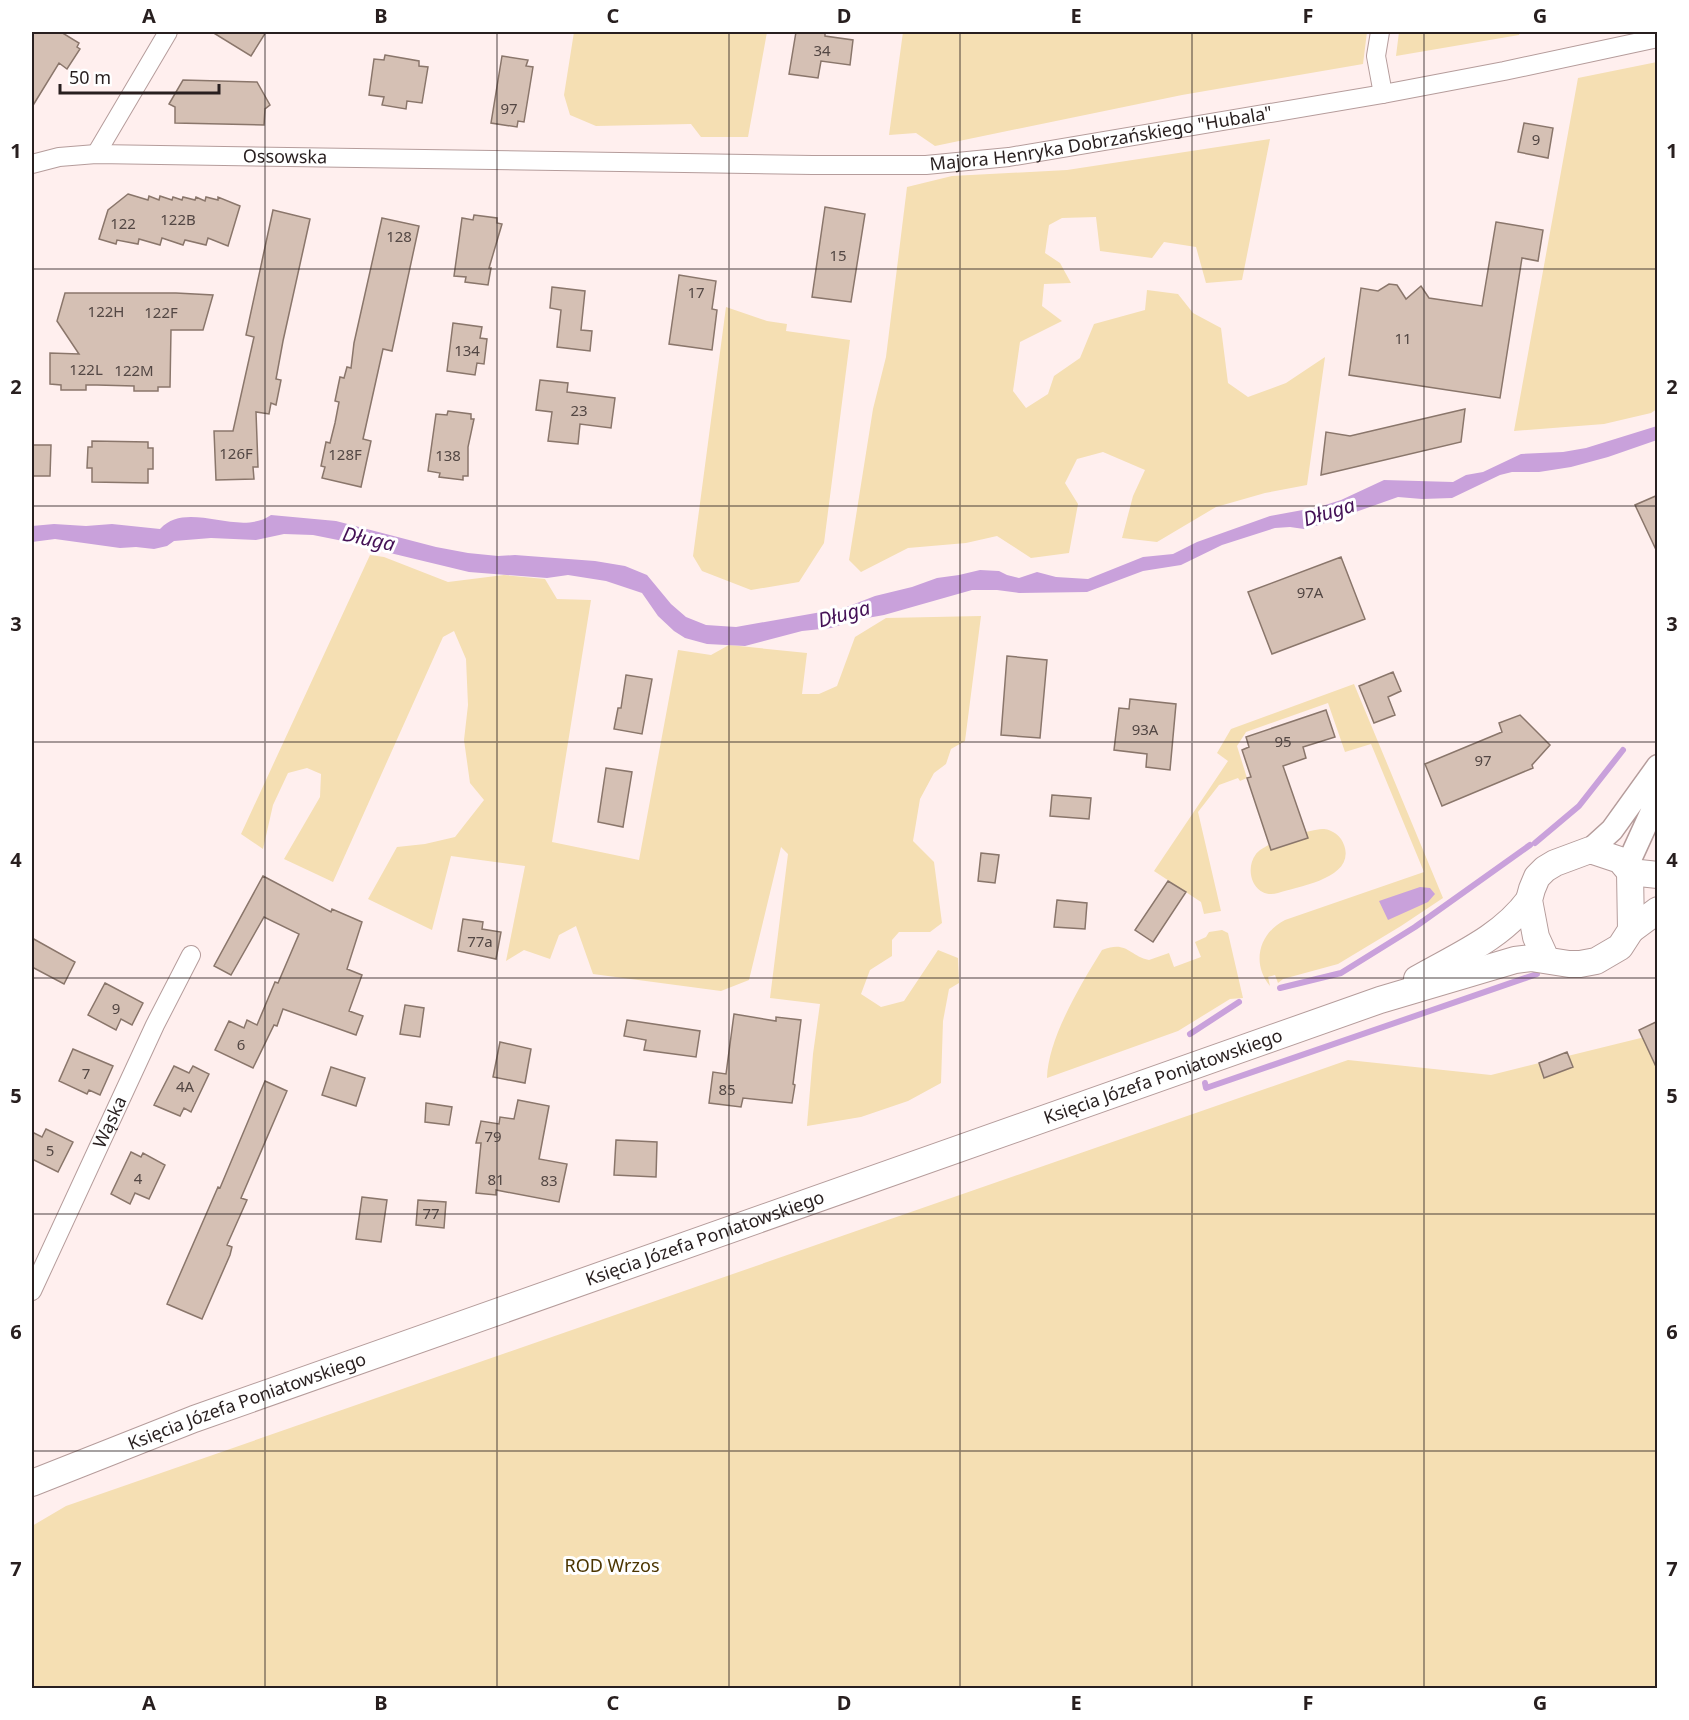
<svg xmlns="http://www.w3.org/2000/svg" width="1689" height="1720" viewBox="0 0 1689 1720" font-family="'Noto Sans',sans-serif">
	<rect width="100%" height="100%" fill="#ffefee"/>
	<!-- green -->
	<path fill="#f5dfb3" d="M574 32H767L748 137H701L691 124 596 126 570 115 564 95Z
		M903 32H1367L1363 64 1182 95 935 146 916 133 889 135Z
		M1399 32H1520L1519 35 1396 56Z
		M1657 62V409L1651 413 1604 424 1514 431 1578 78Z
		M1270 139 1242 280 1206 283 1196 247 1164 242 1152 258 1100 251 1096 217 1062 218 1049 225 1045 253 1060 263 1071 283 1044 284 1042 306 1062 321 1020 342 1013 391 1026 408 1048 394 1054 376 1080 358 1094 324 1145 310 1147 290 1178 294 1193 313 1221 328 1228 383 1248 397 1286 383 1325 357 1307 485 1265 493 1216 507 1157 542 1122 538 1133 496 1145 470 1103 452 1077 459 1065 483 1078 504 1069 553 1031 558 997 536 966 543 908 548 861 572 849 560 873 409 886 357 907 187 952 176 1067 170Z
		M726 307 767 321 787 324 786 331 850 340 824 543 799 582 751 590 702 571 693 556Z
		M370 555 384 557 448 582 504 575 545 579 557 599 591 600 552 842 639 860 678 650 711 655 729 645 807 653 802 694H819L837 686 855 637 886 618 981 616 965 741 951 749 946 764 934 773 920 799 913 841 934 862 942 923 930 932H899L892 940V956L870 970 861 994 881 1007 904 1001 938 950 958 958 959 983 949 989 943 1021 941 1083 908 1101 861 1117 807 1126 813 1054 820 1004 770 998 788 854 781 847 749 980 721 991 593 974 576 926 559 935 550 959 524 950 506 961 525 866 451 856 432 930 368 899 397 847 425 844 455 837 484 800 470 783 464 740 468 705 466 659 454 631 443 637 333 882 284 859 320 797 321 774 307 768 288 773 273 805 263 849 241 834Z
		M1354 684 1443 898 1401 926 1338 964 1283 979 1278 983 1275 975 1268 977 1270 986C1251 963 1259 933 1285 920L1424 872 1371 744 1345 752 1328 703 1246 732 1237 746 1247 778 1240 781 1238 778 1219 785 1198 812 1221 911 1204 914 1201 902 1154 871 1228 761 1217 753 1231 729Z
		M1324 829C1333 830 1341 836 1344 845 1356 878 1300 886 1278 893 1255 900 1243 871 1256 854 1264 843 1310 829 1324 829Z
		M1222 930 1228 933 1243 998 1230 999 1178 1031 1047 1078C1048 1038 1081 984 1102 950 1127 940 1128 955 1149 960L1169 953 1174 967 1201 957 1195 942 1206 937 1209 932Z
		M1657 1034V1688H32V1526L66 1506 1348 1060 1491 1075Z"/>
	<!-- water -->
	<path fill="#c9a1db" d="M1657 426V440L1608 457 1571 467 1539 472H1512L1500 475 1452 498 1422 499 1398 497 1319 525 1304 529 1290 527 1275 528 1222 545 1181 565 1143 571 1087 592 1019 593 997 590H972L884 615 856 620 831 628 802 631 745 646 707 644 685 638 674 631 658 616 642 593 606 581 568 575 547 578 469 572 386 552 363 545 313 535 284 534 256 540 211 538 174 541 167 546 154 549 136 547 120 548 55 539 32 542V526L54 524 86 526 112 524 160 529C188 499 238 538 271 515L336 521 436 547 468 553 498 556 515 555 595 561 625 566 647 575 671 604 686 617 706 625 736 627 844 608 875 596 912 587 937 578 959 575 980 570 999 571 1007 575 1019 578 1037 572 1056 577 1088 579 1143 557 1173 554 1197 542 1270 516 1319 507 1341 500 1384 480 1453 482 1466 475 1483 472 1521 454 1563 452 1586 448Z
		M1420 887 1430 888 1435 894 1428 902 1388 920 1379 901Z"/>
	<g fill="none" stroke-linecap="round" stroke-linejoin="round">
		<!-- stream -->
		<path stroke="#c9a1db" stroke-width="6" d="M1535 843 1579 806 1623 750
			M1280 988 1341 973 1415 927 1530 845
			M1190 1034 1239 1002
			M1205 1083 1206 1088 1537 974"/>
	</g>
	<!-- building -->
	<path fill="#d5c0b4" stroke="#8a766b" stroke-width="1.5" d="M32 32H61L79 43 77 47 80 49 67 69 59 63 32 107Z
		M212 32H266L251 56Z
		M796 32H825V36L853 40 850 65 821 61 818 78 789 74Z
		M385 55 419 61V66L428 67 422 103 407 101 406 109 382 105 384 97 369 95 374 59 384 60Z
		M502 56 528 60 526 66 533 67 524 122 518 121 517 127 491 123Z
		M183 80 257 82 270 105 265 109 264 125 175 123V107L169 104Z
		M1524 123 1553 128 1548 158 1518 152Z
		M128 194 148 200 149 196 159 200 160 196 172 200 173 197 182 200 183 197 195 200 196 197 205 201 206 197 218 200V197L240 206 228 246 208 238 206 245 185 240 183 245 162 238 160 245 139 239 138 244 117 240 116 244 99 239 108 210Z
		M825 207 865 214 851 302 812 297Z
		M273 210 310 219 283 341 276 379 281 380 276 405 271 403 269 414 256 412 258 467H253L254 479 216 480 214 431H233L254 337 246 335Z
		M474 215 497 218V223L502 224 489 268H491L488 285 465 282 466 277 454 276 462 218 473 220Z
		M382 218 419 226 392 351 383 349 363 439 371 441 361 487 322 478 325 467 321 466 326 442 330 443 335 423 339 402 335 401 340 377 344 378 347 367 351 368 354 343Z
		M1496 222 1543 230 1538 261 1522 258 1500 398 1349 375 1361 288 1378 291 1389 284 1397 285 1406 299 1421 286 1429 298 1482 306Z
		M679 275 716 281 712 309 717 310 712 350 669 344Z
		M552 287 585 291 581 330 592 331 590 351 557 347 561 310 550 308Z
		M65 293H176L213 295 203 330H171L170 387H158V391H134V386L97 385H86V390H61V385L50 384V353L79 354 57 321Z
		M453 323 482 327 480 338 487 339 484 364 477 363 475 375 447 371Z
		M540 380 568 383 567 392 615 398 611 428 580 424 578 444 548 441 552 412 536 410Z
		M1465 409 1461 442 1321 475 1326 432 1350 436Z
		M448 411 471 414V419H474L468 447V476H463V480L439 477 440 473 428 471 436 414 447 415Z
		M92 441 148 442V448H153V469H148V483L92 482V468H87L88 447H92Z
		M32 445H51L50 476H32Z
		M1658 495V554L1635 505Z
		M1341 557 1365 619 1272 654 1248 592Z
		M1007 656 1047 660 1040 738 1001 735Z
		M1393 672 1401 691 1388 697 1395 715 1374 723 1359 686Z
		M626 675 652 679 642 734 614 729 618 708H621Z
		M1130 699 1176 704 1170 770 1146 767 1147 754 1114 750 1119 708 1129 709Z
		M1326 710 1335 737 1303 747 1306 758 1283 766 1308 838 1271 850 1247 778 1251 777 1242 750 1249 747 1246 737Z
		M1520 715 1550 745 1532 765 1533 768 1442 806 1425 764 1502 732 1499 723Z
		M606 768 632 772 623 827 598 822Z
		M1052 795 1091 798 1089 819 1050 816Z
		M981 853 999 855 995 883 978 881Z
		M263 876 331 912 332 909 362 922 347 969 362 975 349 1011 363 1016 356 1035 283 1009 277 1026 274 1025 253 1068 215 1050 229 1021 244 1028 247 1020 257 1025 275 982 278 983 299 934 264 917 231 975 214 966Z
		M1168 881 1186 892 1153 942 1135 930Z
		M1057 900 1087 903 1085 929 1054 927Z
		M463 919 483 922 482 929 501 932 496 959 458 951Z
		M32 938 75 962 64 984 32 967Z
		M105 983 143 1003 132 1025 121 1019 116 1030 88 1015Z
		M405 1005 424 1008 420 1037 400 1034Z
		M734 1014 776 1021V1017L801 1020 793 1084 795 1085 792 1103 743 1098 741 1107 709 1103 713 1072 726 1074Z
		M627 1020 700 1031 696 1057 644 1050 646 1040 624 1036Z
		M1658 1021V1071L1639 1030Z
		M500 1042 531 1049 525 1083 493 1077Z
		M73 1049 113 1066 100 1095 89 1090 87 1094 59 1081Z
		M1567 1052 1573 1067 1544 1078 1539 1063Z
		M174 1066 189 1073 193 1066 209 1074 191 1112 184 1108 180 1116 154 1105Z
		M331 1067 365 1078 356 1106 322 1095Z
		M265 1081 287 1091 241 1198 247 1200 227 1245 232 1247 230 1255 202 1319 167 1304 218 1187 220 1188Z
		M518 1100 549 1106 539 1159 567 1164 559 1202 496 1190V1195L476 1193 481 1143H476L481 1121 499 1124 500 1117 514 1119Z
		M426 1103 452 1107 449 1125 425 1122Z
		M46 1129 73 1142 58 1172 32 1159V1132L42 1137Z
		M616 1140 657 1142 656 1177 614 1175Z
		M131 1152 141 1157 143 1153 165 1165 149 1199 135 1193 130 1204 111 1194Z
		M362 1197 387 1200 381 1242 356 1239Z
		M418 1200 446 1202 444 1228 416 1225Z"/>
	<g fill="none" stroke-linecap="round" stroke-linejoin="round">
		<defs>
			<g id="minor">
				<path d="M1380 32 1376 56 1383 94"/>
				<path d="M96 154 168 32"/>
				<path id="s1" d="M32 164 59 157 96 154 813 165H926L1009 157 1383 94 1504 71 1658 38"/>
				<path id="s2" d="M32 1291 155 1025 191 955"/>
			</g>
			<path id="tertiary" d="M1590 850 1612 830 1658 766
				M1627 866 1658 798"/>
			<g id="secondary">
				<path d="M1630 872 1658 875"/>
				<path d="M1631 930 1658 910"/>
				<path d="M1417 979C1457 956 1501 938 1529 900"/>
				<path id="s3" d="M32 1483 194 1419 1380 1000 1515 960 1531 958 1569 964H1580L1596 961 1620 947 1631 930 1630 872 1620 860 1590 850 1555 863 1545 869 1537 877 1532 889 1529 900 1536 937 1546 959"/>
			</g>
		</defs>
		<!-- minor casing -->
		<use href="#minor" stroke="#b59c9b" stroke-width="20"/>
		<!-- tertiary casing -->
		<use href="#tertiary" stroke="#b59c9b" stroke-width="25"/>
		<!-- secondary casing -->
		<use href="#secondary" stroke="#b59c9b" stroke-width="28"/>
		<!-- minor -->
		<use href="#minor" stroke="#fff" stroke-width="18"/>
		<!-- tertiary -->
		<use href="#tertiary" stroke="#fff" stroke-width="22"/>
		<!-- secondary -->
		<use href="#secondary" stroke="#fff" stroke-width="26"/>
	</g>
	<!-- grid -->
	<path fill="none" stroke="#281f1f" stroke-width="1.5" stroke-opacity="0.55" d="M265 32V1688M497 32V1688M729 32V1688M960 32V1688M1192 32V1688M1424 32V1688M32 269H1658M32 506H1658M32 742H1658M32 978H1658M32 1214H1658M32 1451H1658"/>
	<g text-anchor="middle" stroke-width="6" stroke-linejoin="round" paint-order="stroke">
		<!-- number labels -->
		<g font-size="15" fill="#534744">
			<text x="822" y="56">34</text>
			<text x="509" y="114">97</text>
			<text x="1536" y="145">9</text>
			<text x="178" y="225">122B</text>
			<text x="123" y="229">122</text>
			<text x="399" y="242">128</text>
			<text x="838" y="261">15</text>
			<text x="696" y="298">17</text>
			<text x="106" y="317">122H</text>
			<text x="161" y="318">122F</text>
			<text x="1403" y="344">11</text>
			<text x="467" y="356">134</text>
			<text x="86" y="375">122L</text>
			<text x="134" y="376">122M</text>
			<text x="579" y="416">23</text>
			<text x="236" y="459">126F</text>
			<text x="345" y="460">128F</text>
			<text x="448" y="461">138</text>
			<text x="1310" y="598">97A</text>
			<text x="1145" y="735">93A</text>
			<text x="1283" y="747">95</text>
			<text x="1483" y="766">97</text>
			<text x="480" y="947">77a</text>
			<text x="116" y="1014">9</text>
			<text x="241" y="1050">6</text>
			<text x="86" y="1079">7</text>
			<text x="185" y="1092">4A</text>
			<text x="727" y="1095">85</text>
			<text x="493" y="1142">79</text>
			<text x="50" y="1156">5</text>
			<text x="138" y="1184">4</text>
			<text x="496" y="1185">81</text>
			<text x="549" y="1186">83</text>
			<text x="431" y="1219">77</text>
		</g>
		<!-- street labels -->
		<g font-size="18" fill="#281f1f" stroke="#fff">
			<text dy="6" stroke="none"><textPath href="#s1" startOffset="1072">Majora Henryka Dobrzańskiego "Hubala"</textPath></text>
			<text dy="6" stroke="none"><textPath href="#s1" startOffset="254">Ossowska</textPath></text>
			<text dy="6" stroke="none"><textPath href="#s3" startOffset="1202">Księcia Józefa Poniatowskiego</textPath></text>
			<text dy="6" stroke="none"><textPath href="#s2" startOffset="186">Wąska</textPath></text>
			<text dy="6" stroke="none"><textPath href="#s3" startOffset="716">Księcia Józefa Poniatowskiego</textPath></text>
			<text dy="6" stroke="none"><textPath href="#s3" startOffset="230">Księcia Józefa Poniatowskiego</textPath></text>
		</g>
		<!-- park labels -->
		<g font-size="18" fill="#4b3500" stroke="#fff">
			<text x="612" y="1572">ROD Wrzos</text>
		</g>
		<!-- water labels -->
		<g font-size="20" font-style="italic" fill="#441156" stroke="#fff">
			<text transform="translate(1329 512) rotate(-17)" y="7">Długa</text>
			<text transform="translate(369 539) rotate(12)" y="7">Długa</text>
			<text transform="translate(844 614) rotate(-15)" y="7">Długa</text>
		</g>
	</g>
	<!-- border -->
	<rect width="1689" height="1720" fill="none" stroke="#ffffff" stroke-width="66"/>
	<!-- scale -->
	<path d="M60 84v9h159v-9" fill="none" stroke="#281f1f" stroke-width="3"/>
	<text x="69" y="84" font-size="18" fill="#281f1f" stroke="#ffffff" stroke-width="4.5" paint-order="stroke">50 m</text>
	<rect x="33" y="33" width="1623" height="1654" fill="none" stroke="#281f1f" stroke-width="2"/>
	<g font-size="20" text-anchor="middle" font-weight="bold" fill="#281f1f">
		<text x="149" y="23">A</text>
		<text x="381" y="23">B</text>
		<text x="613" y="23">C</text>
		<text x="844" y="23">D</text>
		<text x="1076" y="23">E</text>
		<text x="1308" y="23">F</text>
		<text x="1540" y="23">G</text>
		<text x="16" y="158">1</text>
		<text x="1672" y="158">1</text>
		<text x="16" y="394">2</text>
		<text x="1672" y="394">2</text>
		<text x="16" y="631">3</text>
		<text x="1672" y="631">3</text>
		<text x="16" y="867">4</text>
		<text x="1672" y="867">4</text>
		<text x="16" y="1103">5</text>
		<text x="1672" y="1103">5</text>
		<text x="16" y="1339">6</text>
		<text x="1672" y="1339">6</text>
		<text x="16" y="1576">7</text>
		<text x="1672" y="1576">7</text>
		<text x="149" y="1710">A</text>
		<text x="381" y="1710">B</text>
		<text x="613" y="1710">C</text>
		<text x="844" y="1710">D</text>
		<text x="1076" y="1710">E</text>
		<text x="1308" y="1710">F</text>
		<text x="1540" y="1710">G</text>
	</g>
</svg>
